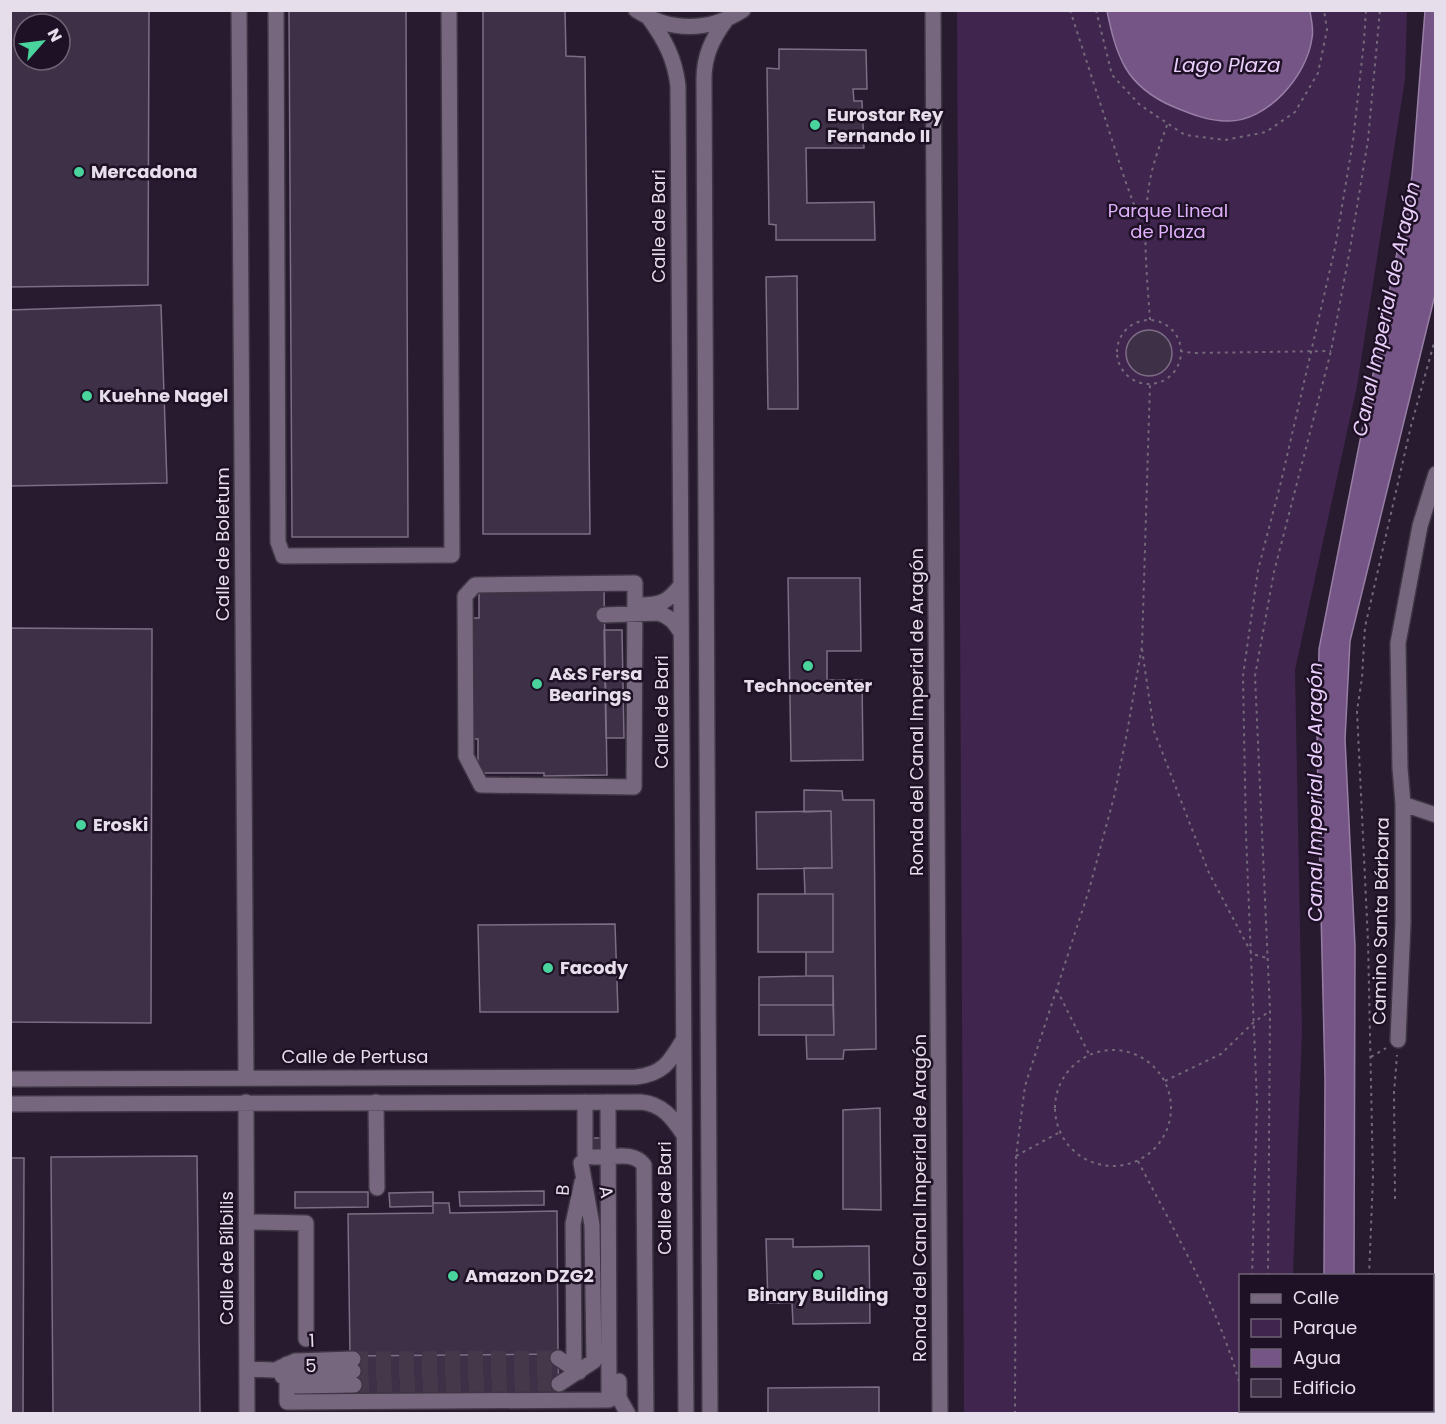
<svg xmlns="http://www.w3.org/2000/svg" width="1446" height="1424" viewBox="0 0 1446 1424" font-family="Poppins,sans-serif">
	<rect width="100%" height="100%" fill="#281b2f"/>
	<!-- green -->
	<path fill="#40254e" d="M957 11H1407L1405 79 1357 386 1295 670 1302 1032 1293 1275 1240 1276V1410L1288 1411V1413H964Z"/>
	<!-- water -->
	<path fill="#755586" stroke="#977ea5" stroke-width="1.5" d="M1107 11H1310C1311 19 1314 30 1312 38 1307 76 1267 122 1227 121 1208 121 1191 114 1174 107 1155 99 1136 86 1125 67 1115 49 1111 30 1107 11Z
		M1425 11H1436L1435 295 1350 641 1345 739 1355 946 1354 1275H1324L1325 1079 1317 745 1319 649 1412 176Z"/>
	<!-- building -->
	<path fill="#3e3046" stroke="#7d6d86" stroke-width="1.5" fill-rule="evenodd" d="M10 10H149L148 285 10 287ZM24 24H60V60H24Z
		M289 10H406L408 537H292Z
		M483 10H565L566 56 585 57 590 534H483Z
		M779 49 866 50 867 89H853L854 101H862L864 148H806L807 203 874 202 875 240H776V225L769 224 767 68 779 69Z
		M797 276 798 409H768L766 277Z
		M161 305 167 483 10 486V310Z
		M1126 353a23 23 0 1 1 46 0a23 23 0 1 1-46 0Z
		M788 578H860L861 651H827V680H862L863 760 791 761Z
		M604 590 607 775 544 776V773H478V739H469L468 618H479V591Z
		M10 628 152 629 151 1023 10 1022Z
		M604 630H622L624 738H606Z
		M804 790 842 791 843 800H874L876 1049 844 1050 843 1059H807L806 1035H834L833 976H806V952H833V894H805L804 868H832L831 811 804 812Z
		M831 811 832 868 757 869 756 812Z
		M758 894H833V952H758Z
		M615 924 618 1012H480L478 925Z
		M806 976H833V1005H759V977Z
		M759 1005H833L834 1035H759Z
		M880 1108 881 1210 843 1209V1110Z
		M588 1138H605L606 1153H588Z
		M197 1156 200 1414H53L51 1157Z
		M10 1158H24L23 1414H10Z
		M544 1191V1205L460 1206 459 1192Z
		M295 1192H368V1207L295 1208Z
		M433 1192V1206L390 1207 389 1193Z
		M433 1203H449L450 1213 557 1211 558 1354 350 1356 348 1214 433 1213Z
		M766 1239H793V1247L869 1246 870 1323 793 1324 792 1303H768Z
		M558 1354 559 1397 354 1398 353 1359 350 1356Z
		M879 1387V1414H768V1388Z"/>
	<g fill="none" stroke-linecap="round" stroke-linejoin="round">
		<!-- minor-tunnel -->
		<path stroke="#45384b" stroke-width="15" stroke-dasharray="15 8" stroke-linecap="butt" d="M353 1359 558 1358
			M353 1371H559
			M354 1385 559 1384"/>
		<defs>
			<path id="minor" d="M239 10 246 1077
				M276 10 278 542 283 556 452 555 449 10
				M636 10C670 32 709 32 743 10
				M933 10 940 1414
				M649 18C665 40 675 59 678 86L686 1414
				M1436 474 1420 526 1398 643 1400 768 1403 804 1436 815
				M635 583 634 787 481 785 466 756 465 596 475 585Z
				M640 605C661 605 668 602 681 585
				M604 615 658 613C670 616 675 623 681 633
				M1398 1040 1403 923V804
				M10 1079 636 1077C663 1074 670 1062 683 1040
				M246 1102 247 1414
				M376 1102 377 1188
				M585 1102V1154L587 1156C605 1161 631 1148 644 1165L646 1414
				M10 1104 641 1102C662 1104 672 1117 684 1135
				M247 1222 306 1223V1339
				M558 1358 579 1372
				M287 1364V1402L609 1400 608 1102
				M279 1368 295 1361 353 1359
				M247 1369 274 1370 295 1374 353 1371
				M579 1372 574 1361 573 1224 582 1182
				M282 1376 297 1386 354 1385
				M619 1381V1398L628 1414
				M559 1384 594 1361 592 1225 581 1163
				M710 1414 704 79C704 56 712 39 726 20"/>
		</defs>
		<!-- minor casing -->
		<use href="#minor" stroke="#3f3545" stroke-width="18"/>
		<!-- path -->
		<path stroke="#74697b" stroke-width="2" stroke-dasharray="3 4.5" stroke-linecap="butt" d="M1070 10 1125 180 1146 238
			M1096 10 1112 75 1140 105 1185 135 1225 140 1266 132 1295 112 1318 73 1327 30 1324 10
			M1150 320C1147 276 1142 230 1149 186 1152 165 1160 145 1167 125
			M1117 352a32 32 0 1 1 64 0a32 32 0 1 1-64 0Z
			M1180 351 1193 353 1331 351
			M1142 649 1154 731 1209 873 1252 954 1267 958
			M1057 990 1089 1054
			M1055 1108a58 58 0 1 1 116 0a58 58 0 1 1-116 0Z
			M1371 1057 1386 1048
			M1165 1081 1221 1054 1254 1022 1270 1011
			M1016 1156 1060 1132
			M1138 1161C1176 1234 1218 1306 1240 1385
			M1395 1199 1394 1093 1397 1055
			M1252 1276 1257 1103 1246 835 1243 676 1258 570 1281 482 1335 248 1353 141 1364 41 1366 10
			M1268 1276 1270 1011 1255 676 1274 572 1331 351 1350 249 1368 140 1380 10
			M1369 1276 1373 1177 1368 941 1357 711 1362 678 1365 627 1411 426 1436 336
			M1248 1410 1249 1414
			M1015 1414 1016 1156 1025 1086 1089 890 1114 797 1127 733 1142 646 1150 384
			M1263 1414V1410
			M1364 1414V1410"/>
		<!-- minor -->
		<use href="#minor" stroke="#76677f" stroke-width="15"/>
	</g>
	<!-- markers -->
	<g fill="#49d49d" stroke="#1e1125" stroke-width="2">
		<circle cx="815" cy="125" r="6"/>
		<circle cx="79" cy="172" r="6"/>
		<circle cx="87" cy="396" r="6"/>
		<circle cx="808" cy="666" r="6"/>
		<circle cx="537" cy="684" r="6"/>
		<circle cx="81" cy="825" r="6"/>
		<circle cx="548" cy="968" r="6"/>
		<circle cx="818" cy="1275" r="6"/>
		<circle cx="453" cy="1276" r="6"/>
	</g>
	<g text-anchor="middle" stroke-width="5" stroke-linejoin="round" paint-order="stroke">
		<!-- poi labels -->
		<g font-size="18" font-weight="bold" fill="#e7deec" stroke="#1e1125" text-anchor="start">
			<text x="827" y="121">Eurostar Rey<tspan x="827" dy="21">Fernando II</tspan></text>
			<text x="91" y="178">Mercadona</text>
			<text x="99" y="402">Kuehne Nagel</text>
			<text x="549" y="680">A&amp;S Fersa<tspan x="549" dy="21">Bearings</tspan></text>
			<text x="808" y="692" text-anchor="middle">Technocenter</text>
			<text x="93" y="831">Eroski</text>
			<text x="560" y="974">Facody</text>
			<text x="465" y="1282">Amazon DZG2</text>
			<text x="818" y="1301" text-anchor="middle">Binary Building</text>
		</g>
		<!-- park labels -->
		<g font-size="18" fill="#e0b1fb" stroke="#1e1125">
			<text x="1168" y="217">Parque Lineal<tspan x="1168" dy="21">de Plaza</tspan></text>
		</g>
		<!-- street labels -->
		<g font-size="18" fill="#e7deec" stroke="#1e1125">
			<text transform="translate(659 226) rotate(-90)" y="6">Calle de Bari</text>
			<text transform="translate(223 544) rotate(-90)" y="6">Calle de Boletum</text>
			<text transform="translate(662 712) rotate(-90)" y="6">Calle de Bari</text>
			<text transform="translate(917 712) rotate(-90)" y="6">Ronda del Canal Imperial de Aragón</text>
			<text transform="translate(1381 921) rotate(-89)" y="6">Camino Santa Bárbara</text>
			<text x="355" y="1063">Calle de Pertusa</text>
			<text transform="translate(563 1190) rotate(-86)" y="6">B</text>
			<text transform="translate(606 1192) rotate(81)" y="6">A</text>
			<text transform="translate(665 1198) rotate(-90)" y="6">Calle de Bari</text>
			<text transform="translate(920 1198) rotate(-90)" y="6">Ronda del Canal Imperial de Aragón</text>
			<text transform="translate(227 1258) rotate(-90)" y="6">Calle de Bílbilis</text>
			<text transform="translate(312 1341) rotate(-2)" y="6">1</text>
			<text x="311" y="1372">5</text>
		</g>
		<!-- water labels -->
		<g font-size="20" font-style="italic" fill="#eacefb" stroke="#1e1125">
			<text x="1227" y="72">Lago Plaza</text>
			<text transform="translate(1386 309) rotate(-78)" y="7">Canal Imperial de Aragón</text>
			<text transform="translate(1315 792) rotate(-90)" y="7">Canal Imperial de Aragón</text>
		</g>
	</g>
	<!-- border -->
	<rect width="1446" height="1424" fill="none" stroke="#e7deec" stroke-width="24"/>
	<!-- legend -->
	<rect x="1239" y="1274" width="195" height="138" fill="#1e1125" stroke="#6e6375" stroke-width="1.5"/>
	<rect x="1251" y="1294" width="30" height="9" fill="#76677f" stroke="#6e6375" stroke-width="1.5"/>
	<text x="1293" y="1304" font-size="18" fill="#e7deec">Calle</text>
	<rect x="1251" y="1319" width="30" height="18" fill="#40254e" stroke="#6e6375" stroke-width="1.5"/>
	<text x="1293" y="1334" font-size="18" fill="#e7deec">Parque</text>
	<rect x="1251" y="1349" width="30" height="18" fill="#755586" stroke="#6e6375" stroke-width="1.5"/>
	<text x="1293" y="1364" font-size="18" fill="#e7deec">Agua</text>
	<rect x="1251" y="1379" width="30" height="18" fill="#3e3046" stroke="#6e6375" stroke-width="1.5"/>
	<text x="1293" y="1394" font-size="18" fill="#e7deec">Edificio</text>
	<!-- north arrow -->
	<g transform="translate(42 42) rotate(62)"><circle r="28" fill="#1e1125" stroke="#6e6375" stroke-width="1.5"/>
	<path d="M0-4.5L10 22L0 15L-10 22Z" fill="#49d49d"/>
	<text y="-9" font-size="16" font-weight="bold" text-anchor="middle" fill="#e7deec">N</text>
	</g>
</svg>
